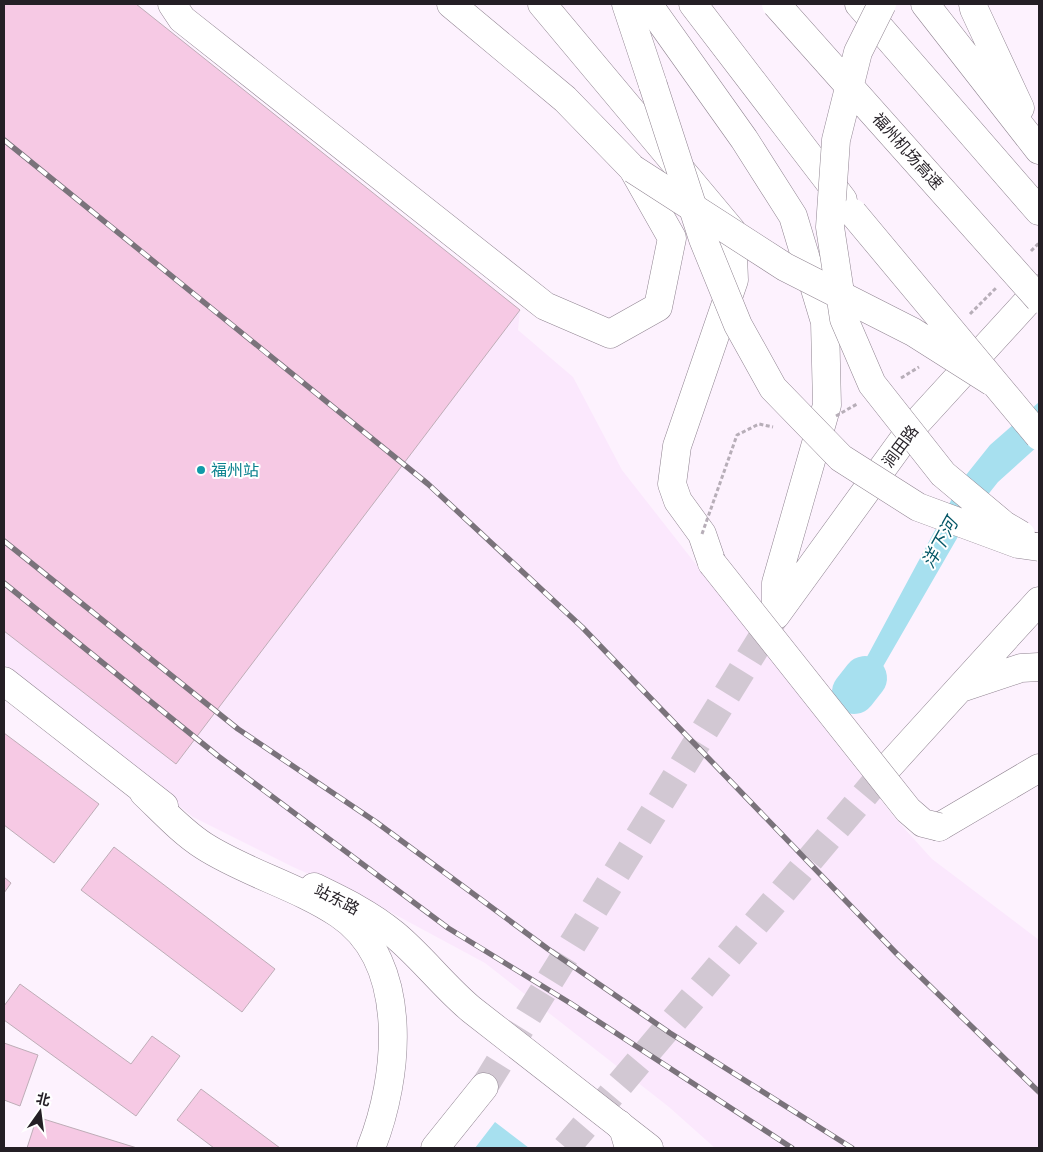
<svg xmlns="http://www.w3.org/2000/svg" width="1043" height="1152" viewBox="0 0 1043 1152" font-family="Inter,'Noto Sans SC',sans-serif">
	<rect width="100%" height="100%" fill="#fdf2fe"/>
	<!-- built -->
	<path fill="#fbe8fd" d="M4 4H136L520 310 518 330 573 377 622 470 894 817 932 859 1039 940V1148H715L669 1107 485 963 368 900 293 867 193 817 4 664Z"/>
	<!-- water -->
	<path fill="#a7e0ef" d="M1039 402V445L998 482 967 521 877 677 865 678 861 668 962 480 990 445Z
		M495 1122 529 1148H475Z"/>
	<g fill="none" stroke-linecap="round" stroke-linejoin="round">
		<!-- river -->
		<path stroke="#a7e0ef" stroke-width="44" d="M854 692 865 678"/>
	</g>
	<!-- building -->
	<path fill="#f6c9e4" stroke="#beadb7" d="M4 4H136L520 310 176 764 4 631Z
		M4 733 99 804 54 863 4 825Z
		M114 847 275 969 242 1012 81 890Z
		M4 877 11 883 4 893Z
		M20 984 131 1064 152 1036 180 1056 136 1116 4 1020V1006Z
		M4 1043 38 1055 20 1106 4 1100Z
		M201 1089 280 1148H214L177 1120Z
		M37 1117 137 1148H27Z"/>
	<g fill="none" stroke-linecap="round" stroke-linejoin="round">
		<!-- major-tunnel -->
		<path stroke="#d2c8d3" stroke-width="28" stroke-dasharray="28 14" stroke-linecap="butt" d="M484 1087 776 615
			M566 1148 889 766"/>
		<defs>
			<path id="minor" d="M542 4 732 231 734 280 677 446 672 484 678 501 702 534 712 563
				M4 681 164 806
				M939 827 1039 768
				M314 887C343 901 370 914 394 934 422 957 444 987 472 1010L649 1148"/>
			<path id="major" d="M172 4 182 19 545 306 610 334 658 307 672 238 633 169 565 99 451 4
				M648 4 744 139 793 216 825 322 827 405 776 583V615
				M693 4 843 200
				M925 4 1039 150
				M973 4 974 9 1020 108
				M776 615 911 429 1039 289
				M964 687 1021 668 1039 667
				M889 766 1039 601
				M144 793C163 811 182 832 204 846 246 873 297 886 339 914 411 962 399 1078 371 1148
				M619 1124 624 1131 629 1148
				M435 1148 484 1087"/>
			<path id="highway" d="M626 4 653 85
				M859 4 1039 211"/>
		</defs>
		<!-- minor casing -->
		<use href="#minor" stroke="#908491" stroke-width="29"/>
		<!-- major casing -->
		<use href="#major" stroke="#908491" stroke-width="29"/>
		<!-- highway casing -->
		<use href="#highway" stroke="#908491" stroke-width="29"/>
		<!-- minor -->
		<use href="#minor" stroke="#fff" stroke-width="28"/>
		<!-- major -->
		<use href="#major" stroke="#fff" stroke-width="28"/>
		<!-- highway -->
		<use href="#highway" stroke="#fff" stroke-width="28"/>
		<defs>
			<path id="rail" d="M4 140 428 484 582 627 897 954 1039 1092
				M4 541 238 729 376 822 548 949 670 1033 852 1148
				M4 583 218 756 448 928 570 1003 792 1148"/>
		</defs>
		<!-- rail casing -->
		<use href="#rail" stroke="#7a737b" stroke-width="5.5"/>
		<!-- rail -->
		<use href="#rail" stroke="#fff" stroke-width="4" stroke-dasharray="11" stroke-linecap="butt"/>
		<defs>
			<path id="minor-bridge" d="M712 563 908 810 923 823 939 827"/>
			<path id="major-bridge" d="M633 169 785 267 913 332 992 382
				M853 213 1039 436"/>
			<path id="highway-bridge" d="M776 4 1039 299
				M882 4 858 52 836 140 830 227 844 319 872 384 943 474 1004 525 1021 535
				M653 85 703 239 738 325 773 388 841 458 918 507 1018 544 1039 547"/>
		</defs>
		<!-- minor-bridge casing -->
		<use href="#minor-bridge" stroke="#908491" stroke-width="29" stroke-linecap="butt"/>
		<!-- major-bridge casing -->
		<use href="#major-bridge" stroke="#908491" stroke-width="29" stroke-linecap="butt"/>
		<!-- highway-bridge casing -->
		<use href="#highway-bridge" stroke="#908491" stroke-width="29" stroke-linecap="butt"/>
		<!-- path-bridge -->
		<path stroke="#b7aeb8" stroke-width="3" stroke-dasharray="4 2.5" stroke-linecap="butt" d="M1031 251 1039 243
			M970 314 996 288
			M901 378 919 367
			M836 416 857 404
			M702 534 737 435 759 424 773 427"/>
		<!-- minor-bridge -->
		<use href="#minor-bridge" stroke="#fff" stroke-width="28"/>
		<!-- major-bridge -->
		<use href="#major-bridge" stroke="#fff" stroke-width="28"/>
		<!-- highway-bridge -->
		<use href="#highway-bridge" stroke="#fff" stroke-width="28"/>
	</g>
	<!-- markers -->
	<circle fill="#0f9aa8" stroke="#fff" stroke-width="2" cx="201" cy="470" r="5"/>
	<g text-anchor="middle" stroke-width="4" stroke-linejoin="round" paint-order="stroke">
		<!-- street labels -->
		<g font-size="16" fill="#241f25" stroke="#fff">
			<text transform="translate(908 151) rotate(48)" y="6">福州机场高速</text>
			<text transform="translate(900 446) rotate(-53)" y="6">涧田路</text>
			<text transform="translate(337 899) rotate(27)" y="6">站东路</text>
		</g>
		<!-- culture labels -->
		<g font-size="16" fill="#0d838f" stroke="#fff" text-anchor="start">
			<text x="211" y="476">福州站</text>
		</g>
		<!-- water labels -->
		<g font-size="18" font-style="italic" fill="#035666" stroke="#fff">
			<text transform="translate(940 543) rotate(-61)" y="6">洋下河</text>
		</g>
	</g>
	<!-- border -->
	<rect width="1043" height="1152" fill="none" stroke="#241f25" stroke-width="10"/>
	<!-- north arrow -->
	<g transform="translate(40 1112) rotate(14)" stroke="#ffffff" stroke-width="4" paint-order="stroke">
	<path d="M0-4L9 19L0 12L-9 19Z" fill="#241f25"/>
	<text y="-8" font-size="14" font-weight="bold" text-anchor="middle" fill="#241f25">北</text>
	</g>
</svg>
